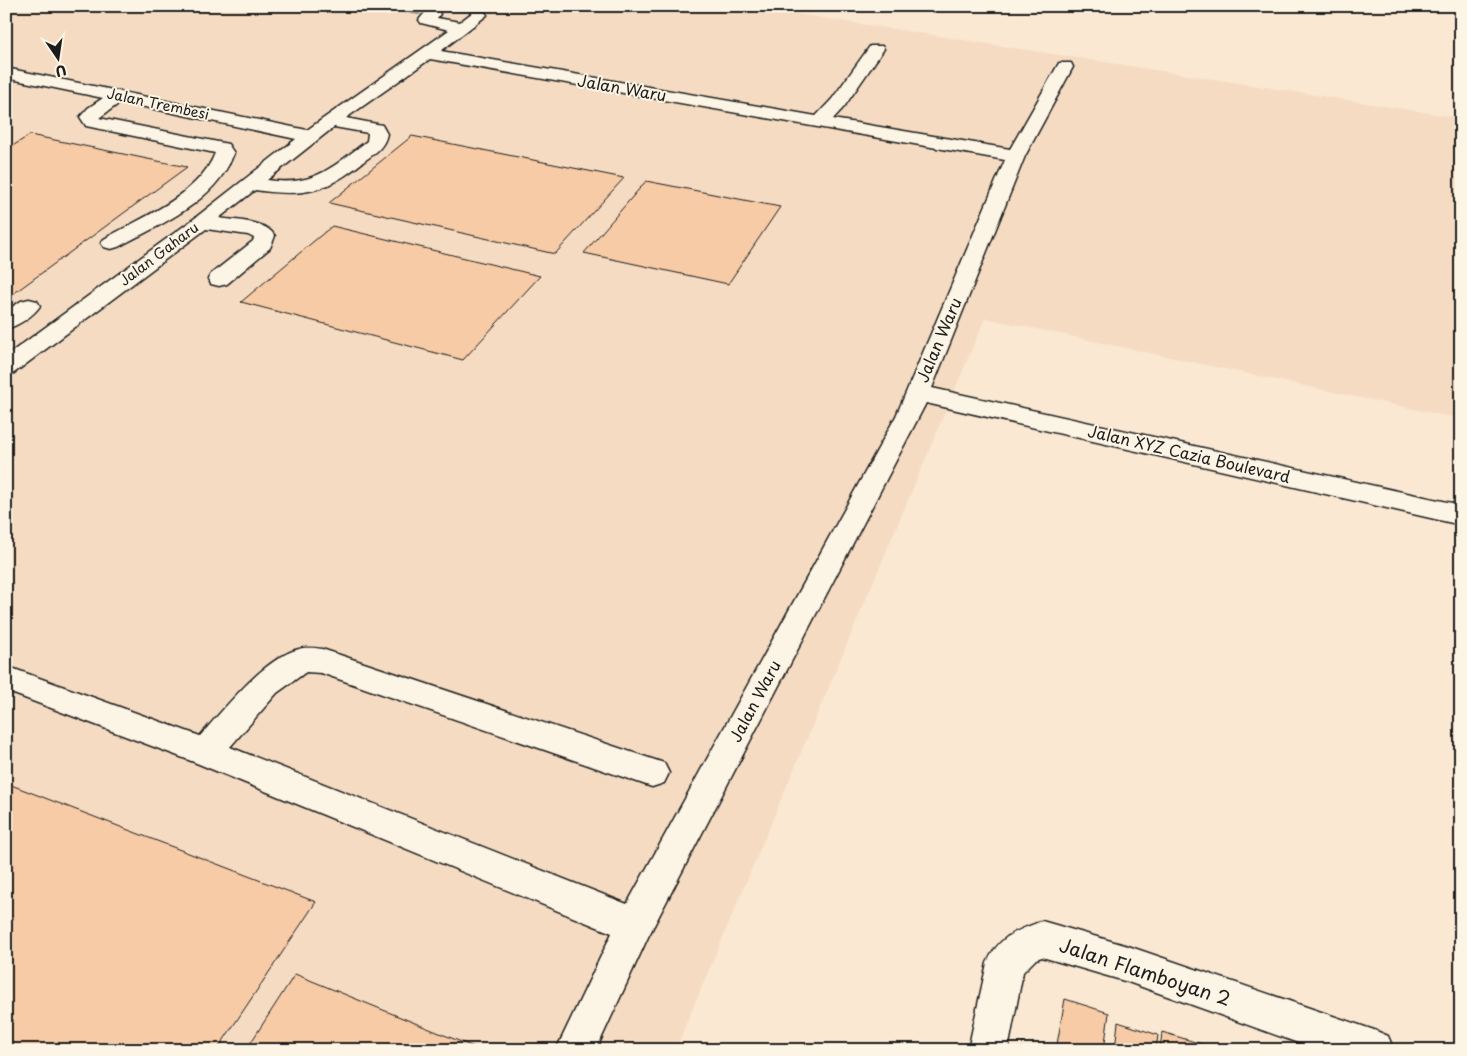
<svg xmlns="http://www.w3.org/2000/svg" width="1467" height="1056" viewBox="0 0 1467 1056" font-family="'Playpen Sans',sans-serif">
	<rect width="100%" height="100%" fill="#fae8d2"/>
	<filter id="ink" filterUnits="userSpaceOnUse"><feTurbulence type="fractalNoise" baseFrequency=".02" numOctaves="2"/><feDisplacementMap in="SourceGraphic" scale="10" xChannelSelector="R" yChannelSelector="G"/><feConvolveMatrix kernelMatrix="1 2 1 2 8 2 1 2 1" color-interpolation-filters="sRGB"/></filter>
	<g filter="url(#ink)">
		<!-- built -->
		<path fill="#f5dbc2" d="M6 6H747L1461 118V419L985 318 675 1050H6Z"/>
		<!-- building -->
		<path fill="#f7cba6" stroke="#1c1c1c" d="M384 6H428L419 14 381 9Z
			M30 135 187 167 6 299V150Z
			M412 136 624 178 555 254 329 203Z
			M646 181 780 207 728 284 584 253Z
			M332 226 540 276 463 360 241 302Z
			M6 783 316 902 217 1050H6Z
			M295 974 481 1050H246Z
			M1065 999 1109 1013 1104 1050H1056Z
			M1118 1022 1158 1035 1156 1050H1115Z
			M1162 1032 1205 1045 1204 1050H1160Z"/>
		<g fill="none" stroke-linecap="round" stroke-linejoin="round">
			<defs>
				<path id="minor" d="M432 9 438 11 440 14 437 18 460 22 473 12H485L487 15 441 51 816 116 832 99 870 46H882L884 49 844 107 833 119 1010 149 1059 63H1071L1073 67 1025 156 932 388 1461 505V525L926 403 648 937 596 1050H556L612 933 194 762 6 691V666L200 736C224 709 264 658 299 649 306 647 315 648 322 649L664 763 669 773 664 783 652 787 321 673 306 672 277 693 230 747 627 904 896 416 1005 160 430 59 346 118 382 125 387 134C384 148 374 154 363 162 325 193 303 197 255 190L219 218C236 221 265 220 275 236L270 248 227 284 219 286 211 284 208 279 211 274 253 241 254 238 248 235 206 229 14 373 6 375V356L195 218 296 139 121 102 99 118 228 144 234 153C216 202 161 224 118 247L111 249 104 247 101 243 104 239C141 218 199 195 215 153L86 126 80 117 88 108 103 98 6 78V68L307 130 449 30 421 23 419 20C423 15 425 11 432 9ZM334 127 368 133 367 141C332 167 315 187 267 180Z
					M29 299 37 301 40 306C33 316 18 326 6 329V311L21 301Z
					M1042 921 1128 946 1374 1030 1388 1036 1394 1050H1318L1128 982 1042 957 1036 959 1023 972 1008 1050H968L987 963C999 936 1016 931 1042 921Z"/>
			</defs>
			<!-- minor casing -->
			<use href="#minor" stroke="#1c1c1c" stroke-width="3"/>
			<!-- minor -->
			<use href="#minor" fill="#fcf5e5" fill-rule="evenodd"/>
		</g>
	</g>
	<g text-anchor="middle" stroke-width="4" stroke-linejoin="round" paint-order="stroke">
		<!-- far-street labels -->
		<g font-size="14" fill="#1c1c1c" stroke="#fcf5e5">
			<text transform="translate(158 104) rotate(12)" y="5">Jalan Trembesi</text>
			<text transform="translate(159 254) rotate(-37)" y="5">Jalan Gaharu</text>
		</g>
		<!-- street labels -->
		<g font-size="16" fill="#1c1c1c" stroke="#fcf5e5">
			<text transform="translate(622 88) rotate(10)" y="6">Jalan Waru</text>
			<text transform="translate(939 340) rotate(-67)" y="6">Jalan Waru</text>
			<text transform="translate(1189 454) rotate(13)" y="6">Jalan XYZ Cazia Boulevard</text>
			<text transform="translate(755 701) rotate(-62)" y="6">Jalan Waru</text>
		</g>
		<!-- near-street labels -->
		<g font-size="19" fill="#1c1c1c" stroke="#fcf5e5">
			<text transform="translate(1145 972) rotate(18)" y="7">Jalan Flamboyan 2</text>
		</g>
	</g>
	<!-- margin -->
	<rect width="1467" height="1056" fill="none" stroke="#fcf5e5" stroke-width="25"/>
	<rect x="12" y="12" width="1442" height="1031" fill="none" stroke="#1c1c1c" stroke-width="2" filter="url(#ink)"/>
	<!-- north arrow -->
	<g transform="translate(58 58) rotate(167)" stroke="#fcf5e5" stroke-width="4" paint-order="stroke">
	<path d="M0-4L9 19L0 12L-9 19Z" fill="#1c1c1c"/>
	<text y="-8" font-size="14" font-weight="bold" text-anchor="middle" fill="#1c1c1c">U</text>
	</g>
</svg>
